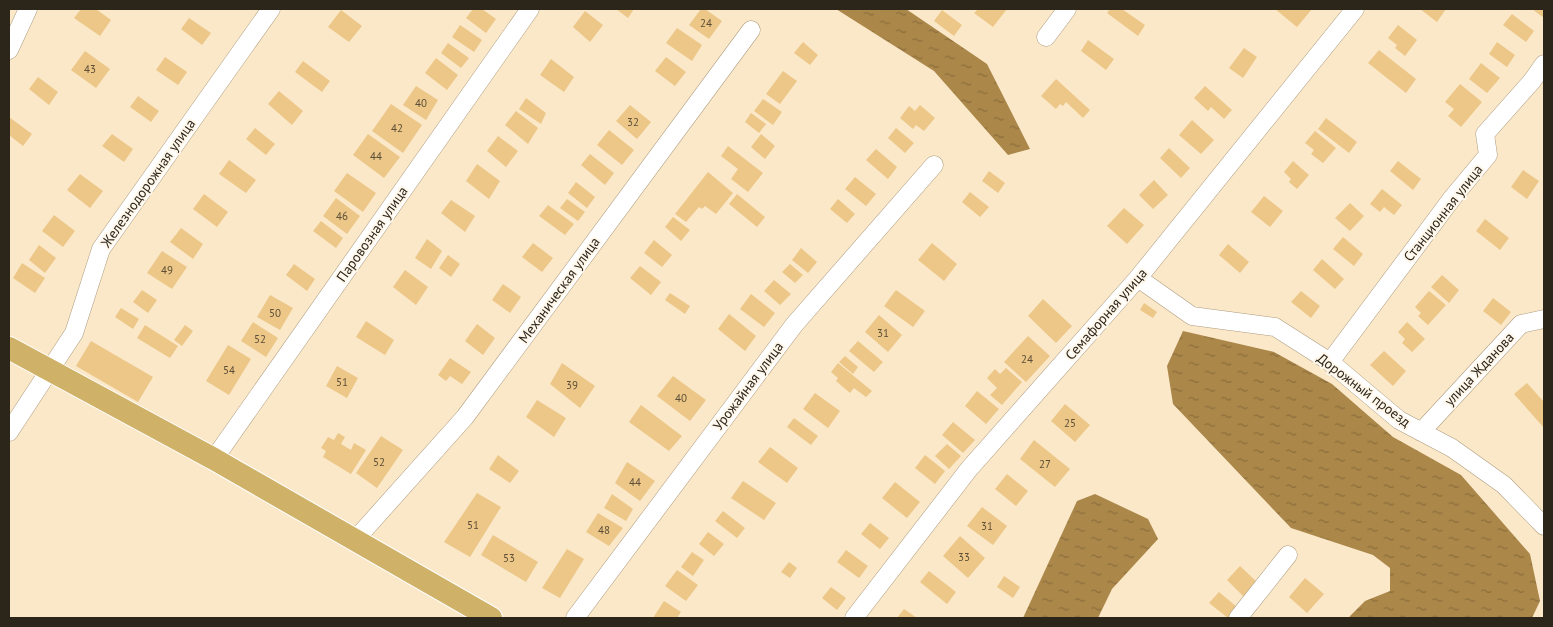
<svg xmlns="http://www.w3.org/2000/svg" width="1553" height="627" viewBox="0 0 1553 627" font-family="'PT Sans',sans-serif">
	<defs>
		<pattern id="water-ripples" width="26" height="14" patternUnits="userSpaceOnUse" patternTransform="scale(1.25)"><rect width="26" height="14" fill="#ab8749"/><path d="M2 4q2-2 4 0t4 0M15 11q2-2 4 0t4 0" fill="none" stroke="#8b6e3c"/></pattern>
	</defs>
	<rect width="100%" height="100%" fill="#fbe8c9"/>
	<!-- water -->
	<path fill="url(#water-ripples)" d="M836 9H906L987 64 1030 149 1008 155 934 71Z
		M1183 331 1274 352 1332 384 1393 437 1461 475 1530 554 1540 601 1532 618H1349L1350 616 1365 601 1390 591V568L1373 555 1291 528 1173 404 1167 366Z
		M1095 494 1148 519 1158 539 1112 589 1098 618H1023L1077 501Z"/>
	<!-- building -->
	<path fill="#ecc788" d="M81 9H96L111 20 100 36 74 18Z
		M473 9H482L496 19 486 33 466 18Z
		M616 9H634L628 18Z
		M701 9H705L722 21 709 39 689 25Z
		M978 9H1007L993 27 974 13Z
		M1110 9H1122L1145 25 1138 36 1107 13Z
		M1275 9H1312L1297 27Z
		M1420 9H1446L1437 22Z
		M1532 9H1544V18Z
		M341 10 362 26 349 42 328 27Z
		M942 10 962 25 954 36 934 21Z
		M585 11 603 25 590 42 573 27Z
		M1512 14 1534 31 1526 42 1503 25Z
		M189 18 211 33 202 45 181 29Z
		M460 25 482 40 474 52 452 37Z
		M1398 25 1417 40 1405 56 1395 48 1397 45 1388 38Z
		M677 28 702 45 692 61 666 43Z
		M1088 40 1114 59 1106 70 1081 51Z
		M803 42 818 55 810 65 794 53Z
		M1497 42 1515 55 1507 67 1489 54Z
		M448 43 469 58 461 68 441 53Z
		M1244 48 1257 57 1243 78 1229 68Z
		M1379 50 1416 79 1406 93 1368 63Z
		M85 51 110 69 96 88 71 70Z
		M165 57 187 72 178 85 156 70Z
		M666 57 686 72 675 86 655 71Z
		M436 58 458 75 447 90 425 73Z
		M551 59 574 77 564 92 540 75Z
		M303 61 330 81 322 92 295 72Z
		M1481 63 1500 78 1487 93 1469 79Z
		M783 71 797 81 780 104 766 94Z
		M38 77 58 92 49 105 29 89Z
		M1056 79 1090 110 1083 118 1066 102 1063 106 1060 104 1056 109 1041 96Z
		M1460 84 1482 102 1461 127 1448 116 1454 109 1445 102Z
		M416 86 438 100 426 120 403 105Z
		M1205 86 1232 110 1224 119 1211 107 1208 111 1194 98Z
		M279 91 303 111 292 125 268 104Z
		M138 96 159 111 151 122 130 107Z
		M526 98 546 113 541 124 519 109Z
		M763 99 782 112 773 125 754 111Z
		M391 104 422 125 403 153 372 131Z
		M630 105 651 122 637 139 616 121Z
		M920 105 935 118 924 131 916 125 913 129 900 118 909 106 915 111Z
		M516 111 538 128 528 144 505 125Z
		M751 113 766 124 759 133 745 122Z
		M9 117 32 134 23 146 9 135Z
		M1326 118 1357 142 1349 153 1318 129Z
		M1192 120 1214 140 1201 154 1179 135Z
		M255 128 275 144 266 155 246 139Z
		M896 128 914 143 905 153 888 138Z
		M609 130 634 150 622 165 597 145Z
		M1315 131 1336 148 1323 163 1311 154 1314 150 1305 143Z
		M112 134 133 149 124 162 102 146Z
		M368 134 400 157 384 178 353 155Z
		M761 134 775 146 765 159 751 147Z
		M498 136 518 151 506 167 487 151Z
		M728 146 763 173 748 192 731 179 738 169 721 156Z
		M1169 148 1190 168 1181 178 1160 158Z
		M876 149 897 167 888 179 866 160Z
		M590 154 614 173 605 185 581 165Z
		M229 160 256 180 246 193 219 174Z
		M1293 161 1309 175 1297 189 1289 182 1291 179 1284 172Z
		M1398 161 1421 179 1413 190 1390 171Z
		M477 164 500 181 489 199 466 181Z
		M1523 170 1539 181 1527 199 1511 187Z
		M989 171 1005 183 998 193 982 181Z
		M708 172 733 193 716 214 705 206 702 209 699 207 686 222 675 214Z
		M347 173 376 193 363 212 334 191Z
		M80 174 103 191 90 208 67 190Z
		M855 177 876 194 866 206 845 189Z
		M1154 180 1168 195 1153 209 1139 195Z
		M576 182 595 197 587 208 568 193Z
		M1382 189 1402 205 1394 215 1384 207 1380 212 1370 204Z
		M970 192 989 207 980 217 962 202Z
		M204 194 228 212 217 227 193 209Z
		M737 194 765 217 757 227 729 204Z
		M1264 196 1283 211 1270 227 1251 212Z
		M336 198 360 216 347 234 323 216Z
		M567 199 585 212 578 221 560 208Z
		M838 199 855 214 847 223 830 209Z
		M451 200 475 216 465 232 441 213Z
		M1350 203 1364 216 1350 231 1335 218Z
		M548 205 574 224 565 235 539 216Z
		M1124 208 1144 225 1127 244 1107 226Z
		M54 215 75 231 63 247 42 231Z
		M673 217 690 230 681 241 665 227Z
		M1485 219 1509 238 1500 250 1476 231Z
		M321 221 343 238 336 248 313 231Z
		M181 228 203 244 193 259 170 242Z
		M1343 237 1363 254 1354 266 1333 249Z
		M427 239 442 251 431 269 415 258Z
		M654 240 672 255 662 267 644 253Z
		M533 243 553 258 542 272 522 257Z
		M932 243 957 264 944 281 918 260Z
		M1228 244 1249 262 1240 273 1219 255Z
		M39 245 56 258 45 273 29 260Z
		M801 248 817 262 808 273 792 260Z
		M162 251 187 267 172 289 147 273Z
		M448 255 460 264 451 277 439 268Z
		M1322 259 1344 279 1335 289 1313 270Z
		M22 263 45 278 35 293 13 278Z
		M294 264 315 279 307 291 286 275Z
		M790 264 803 275 795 283 782 272Z
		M640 266 661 282 651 295 630 278Z
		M405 270 428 287 416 305 393 287Z
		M1442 275 1459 290 1449 303 1431 287Z
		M774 280 791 294 780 305 764 291Z
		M503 284 521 297 510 313 492 300Z
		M142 290 157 300 148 313 133 302Z
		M896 290 925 311 913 327 884 306Z
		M1301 291 1320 306 1311 318 1291 302Z
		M1429 291 1446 305 1428 325 1418 316 1421 313 1415 307Z
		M670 293 690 306 685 314 665 300Z
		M751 294 775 313 764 327 740 309Z
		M270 295 293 308 280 330 257 317Z
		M1493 298 1511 312 1501 325 1483 311Z
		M1043 299 1072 326 1056 343 1028 316Z
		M1144 303 1157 312 1153 318 1140 310Z
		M121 308 139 319 133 329 115 317Z
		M729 314 756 336 745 351 718 329Z
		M879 315 902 335 888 352 865 332Z
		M366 321 394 340 385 355 356 337Z
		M253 322 278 338 266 357 241 341Z
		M1407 322 1425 339 1412 352 1402 343 1405 339 1398 332Z
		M477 324 495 338 483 355 465 341Z
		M145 325 178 346 170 358 137 338Z
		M185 325 193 331 182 346 174 340Z
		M1028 336 1050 356 1026 382 1004 362Z
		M91 341 153 377 138 402 76 366Z
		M858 341 883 362 874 372 849 351Z
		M228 345 251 359 229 395 206 381Z
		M1384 351 1406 371 1393 386 1370 365Z
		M845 356 858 367 853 374 839 362Z
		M450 358 471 372 462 384 450 376 446 381 438 375Z
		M562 363 595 386 580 408 550 384Z
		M838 363 872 391 866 397 854 388 850 393 836 381 838 378 831 372Z
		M337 366 358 378 347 398 326 386Z
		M1006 368 1022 382 1002 405 990 395 997 388 987 378 995 369 1000 374Z
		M673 376 706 400 690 421 657 396Z
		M1527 383 1544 402V428L1514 394Z
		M977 391 999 409 986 424 965 406Z
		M815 393 840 411 828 428 803 409Z
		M537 400 566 418 554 437 526 417Z
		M1065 404 1090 425 1075 442 1051 421Z
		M641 405 682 436 669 451 629 422Z
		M794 418 818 436 811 445 787 427Z
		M953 422 975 440 963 453 942 435Z
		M338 433 345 437 341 444 351 450 354 443 366 450 351 474 323 457 326 451 321 448 328 437 334 440Z
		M381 436 403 450 377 488 356 473Z
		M1034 440 1070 469 1055 487 1020 459Z
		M947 444 961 456 949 469 935 456Z
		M770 447 798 468 787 483 758 462Z
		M498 455 519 471 510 483 489 469Z
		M925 455 945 471 935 484 915 468Z
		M627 462 655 481 640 501 615 483Z
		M1007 474 1028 491 1016 506 995 489Z
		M743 481 776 503 764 520 731 498Z
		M895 482 920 502 907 518 882 498Z
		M477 493 501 507 470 557 444 542Z
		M612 494 633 509 626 521 604 508Z
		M982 507 1007 526 993 545 967 526Z
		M723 511 745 528 737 538 715 521Z
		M598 513 623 528 609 546 586 532Z
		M870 523 889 538 880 549 861 534Z
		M708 532 724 544 714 556 699 544Z
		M493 535 538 562 526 582 481 555Z
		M960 536 985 558 968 578 943 556Z
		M567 549 584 559 560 598 542 588Z
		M846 550 868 566 859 578 837 562Z
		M692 552 704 560 693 576 681 567Z
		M789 562 797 568 790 578 781 572Z
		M1240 566 1258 583 1244 597 1227 580Z
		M677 570 698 585 686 601 665 586Z
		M929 571 956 592 947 604 920 582Z
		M1004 576 1020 587 1013 598 997 587Z
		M1305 578 1324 594 1307 613 1289 597Z
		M831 587 846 598 837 610 822 598Z
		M1219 592 1237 607 1228 618 1209 603Z
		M664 601 681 612 677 618H653Z
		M904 609 917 618H897Z"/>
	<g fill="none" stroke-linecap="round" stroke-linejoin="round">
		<defs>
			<path id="minor" d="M1046 37 1067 9
				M9 50 28 9
				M1138 278 1192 316 1275 327 1330 362 1399 420 1452 448 1504 485 1544 526
				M1330 362 1453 197 1488 155 1485 134 1532 81 1544 64
				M9 432 74 333 101 249 271 9
				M1421 432 1521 324 1544 319
				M214 459 530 9
				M355 540 465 417 751 30
				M575 618 794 325 934 165
				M854 618 969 469 1138 278 1355 9
				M1238 618 1288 555"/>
			<path id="major" d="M9 348 214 459 491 618"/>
		</defs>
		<!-- minor casing -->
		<use href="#minor" stroke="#ad9c7f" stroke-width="19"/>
		<!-- major casing -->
		<use href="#major" stroke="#fff" stroke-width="24"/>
		<!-- minor -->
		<use href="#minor" stroke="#fff" stroke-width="18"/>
		<!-- major -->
		<use href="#major" stroke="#cfb168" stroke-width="22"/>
	</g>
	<g text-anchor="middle" stroke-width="4" stroke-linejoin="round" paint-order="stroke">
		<!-- number labels -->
		<g font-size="11" fill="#5c4e36">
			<text x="706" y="27">24</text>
			<text x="90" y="73">43</text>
			<text x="421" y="107">40</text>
			<text x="633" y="126">32</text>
			<text x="397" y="132">42</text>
			<text x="376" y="160">44</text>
			<text x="342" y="220">46</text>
			<text x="167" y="274">49</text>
			<text x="275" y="317">50</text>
			<text x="883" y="337">31</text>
			<text x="260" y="343">52</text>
			<text x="1027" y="363">24</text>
			<text x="229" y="374">54</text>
			<text x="342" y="386">51</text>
			<text x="572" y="389">39</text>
			<text x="681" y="402">40</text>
			<text x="1070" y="427">25</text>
			<text x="379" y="466">52</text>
			<text x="1045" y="468">27</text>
			<text x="635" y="486">44</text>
			<text x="473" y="529">51</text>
			<text x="987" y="530">31</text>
			<text x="604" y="534">48</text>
			<text x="964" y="561">33</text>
			<text x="509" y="562">53</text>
		</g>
		<!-- street labels -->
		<g font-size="14" fill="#2c251a" stroke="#fef7ea">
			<text transform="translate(148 183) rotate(-55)" y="5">Железнодорожная улица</text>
			<text transform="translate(1443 213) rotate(-52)" y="5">Станционная улица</text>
			<text transform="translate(372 234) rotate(-55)" y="5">Паровозная улица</text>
			<text transform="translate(559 290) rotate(-54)" y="5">Механическая улица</text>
			<text transform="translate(1106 314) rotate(-49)" y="5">Семафорная улица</text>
			<text transform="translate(1479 369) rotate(-47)" y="5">улица Жданова</text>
			<text transform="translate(748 386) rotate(-53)" y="5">Урожайная улица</text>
			<text transform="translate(1364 390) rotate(37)" y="5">Дорожный проезд</text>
		</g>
	</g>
	<!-- border -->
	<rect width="1553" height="627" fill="none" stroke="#2c251a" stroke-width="20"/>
</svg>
